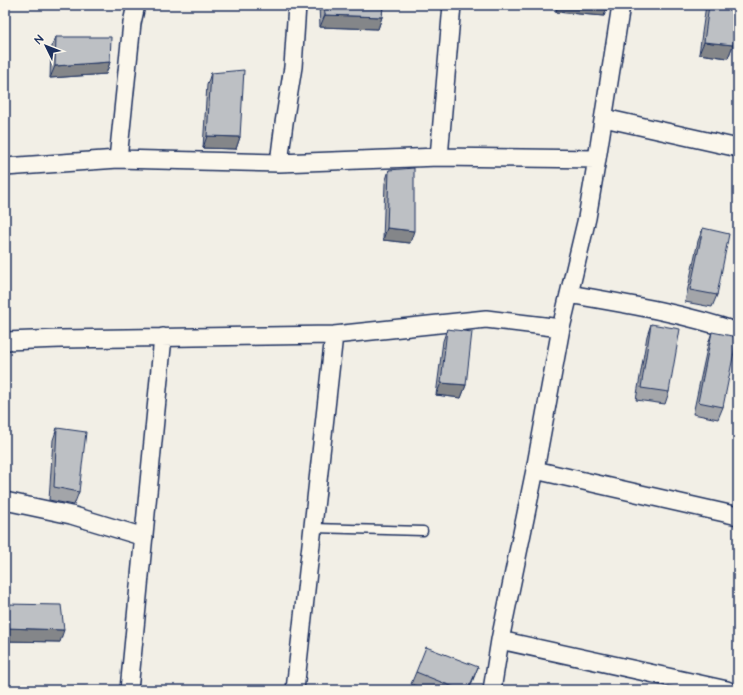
<svg xmlns="http://www.w3.org/2000/svg" width="743" height="695" viewBox="0 0 743 695" font-family="'Architects Daughter',sans-serif">
	<rect width="100%" height="100%" fill="#f2efe6"/>
	<filter id="ink" filterUnits="userSpaceOnUse"><feTurbulence type="fractalNoise" baseFrequency=".025" numOctaves="2"/><feDisplacementMap in="SourceGraphic" scale="8" xChannelSelector="R" yChannelSelector="G"/><feConvolveMatrix kernelMatrix="1 2 1 2 8 2 1 2 1" color-interpolation-filters="sRGB"/></filter>
	<g filter="url(#ink)">
		<g fill="none" stroke-linecap="round" stroke-linejoin="round">
			<defs>
				<path id="lane" d="M313 528 423 531"/>
				<path id="street" d="M604 118 738 148
					M439 157 452 5
					M118 159 132 23 136 5
					M279 163 284 123 293 67 297 5
					M5 167 118 159 279 163 439 157 597 159
					M569 294C627 304 683 313 738 332
					M5 341 61 339 334 335 486 319 561 328
					M535 470 738 516
					M5 501 71 515 144 537
					M500 640 727 690
					M129 690 163 337
					M295 690 334 335
					M492 690 500 640 535 470 561 328 587 218 597 159 621 5"/>
			</defs>
			<!-- lane casing -->
			<use href="#lane" stroke="#1b2f5e" stroke-width="11"/>
			<!-- street casing -->
			<use href="#street" stroke="#1b2f5e" stroke-width="20"/>
			<!-- lane -->
			<use href="#lane" stroke="#fbf7ec" stroke-width="8"/>
			<!-- street -->
			<use href="#street" stroke="#fbf7ec" stroke-width="17"/>
		</g>
		<!-- wall -->
		<path fill="#a3a5a9" stroke="#1b2f5e" d="M319 5H383L382 17 378 29 320 27Z
			M556 5H608L604 16 556 12Z
			M706 5H738L733 45 728 58 699 54Z
			M56 37 110 62 106 74 50 78 51 49Z
			M211 73 240 137 236 149 203 148 207 85Z
			M389 170 410 243 383 240 385 183Z
			M703 228 717 295 712 307 685 302 698 241Z
			M651 324 669 392 665 404 636 400 647 336Z
			M447 329 466 385 461 398 436 395 443 341Z
			M712 332 723 407 718 419 693 414 708 344Z
			M57 428 79 492 74 505 49 500 53 440Z
			M5 604 60 642 5 641Z
			M478 667 469 690H426L411 684 416 672Z"/>
		<!-- shaded-wall -->
		<path fill="#848689" stroke="#1b2f5e" d="M558 5H608L604 16 556 12Z
			M325 15 382 17 378 29 320 27Z
			M704 42 733 45 728 58 699 54Z
			M110 62 106 74 50 78 55 66Z
			M207 136 240 137 236 149 203 148Z
			M387 228 414 231 410 243 383 240Z
			M441 383 466 385 461 398 436 395Z
			M6 628 64 630 60 642 5 641V632Z"/>
		<!-- building -->
		<path fill="#bdc0c4" stroke="#1b2f5e" d="M324 5H383L382 17 325 15Z
			M709 5H738L733 45 704 42Z
			M56 37H111L110 62 55 66Z
			M244 70 240 137 207 136 211 73Z
			M414 168V231L387 228 389 170Z
			M703 228 729 234 717 295 690 290Z
			M651 324 680 329 669 392 641 388Z
			M447 329 472 332 466 385 441 383Z
			M712 332 737 337 723 407 698 402Z
			M57 428 86 432 79 492 54 487Z
			M5 604 61 605 64 630 6 628 5 615Z
			M426 647 478 667 468 690H461L416 672Z
			M61 687H86V690H61Z"/>
	</g>
	<!-- margin -->
	<rect width="743" height="695" fill="none" stroke="#fbf7ec" stroke-width="20"/>
	<rect x="10" y="10" width="723" height="675" fill="none" stroke="#1b2f5e" stroke-width="1.5" filter="url(#ink)"/>
	<!-- north arrow -->
	<g transform="translate(46 46) rotate(313)" stroke="#fbf7ec" stroke-width="3" paint-order="stroke">
	<path d="M0-3L7 15L0 10L-7 15Z" fill="#1b2f5e"/>
	<text y="-6" font-size="11" font-weight="bold" text-anchor="middle" fill="#1b2f5e">N</text>
	</g>
</svg>
